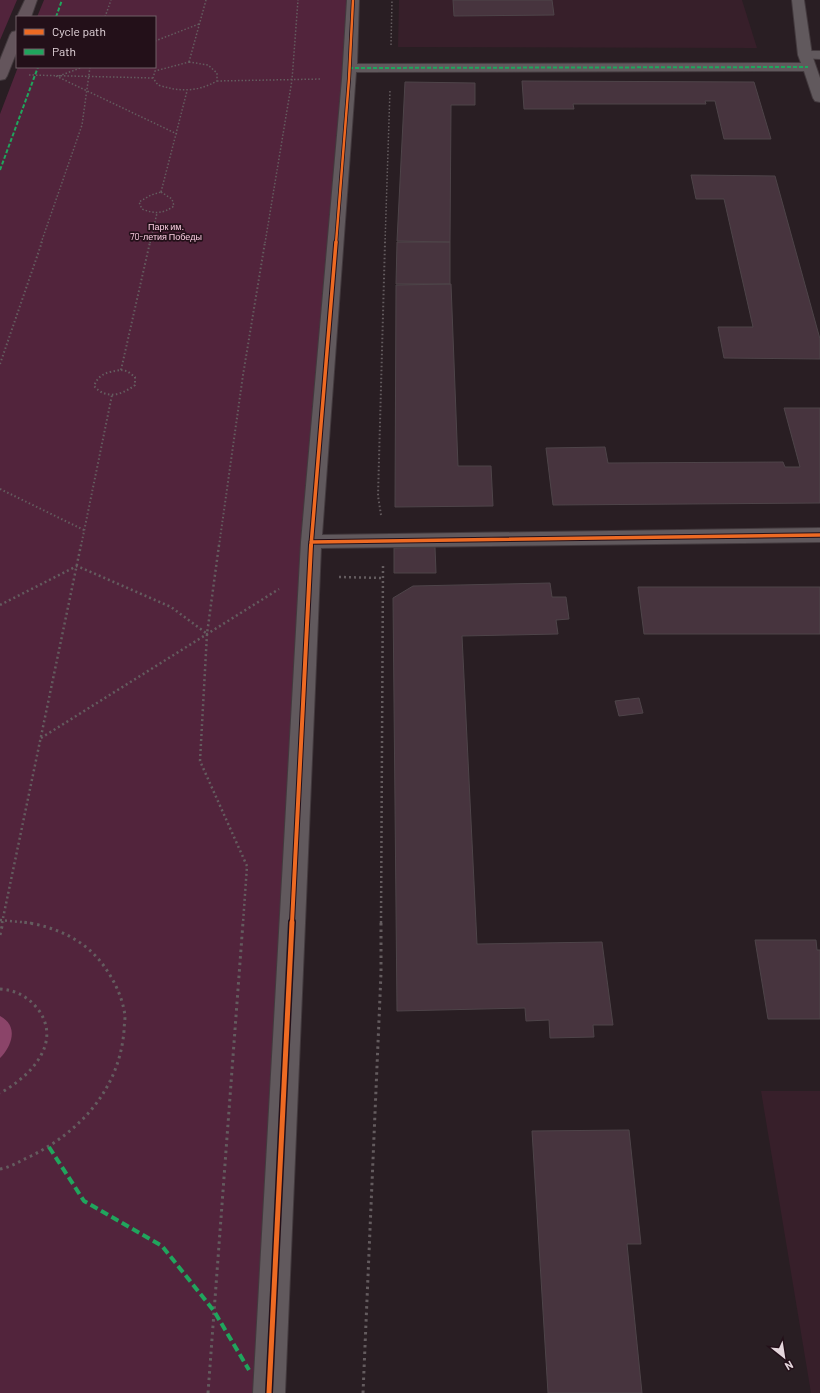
<svg xmlns="http://www.w3.org/2000/svg" width="820" height="1393" viewBox="0 0 820 1393" font-family="Barlow,sans-serif">
	<rect width="100%" height="100%" fill="#291e23"/>
	<!-- built -->
	<path fill="#371f2a" d="M399 0H742L757 48 398 47Z
		M761 1091H820V1393H811Z"/>
	<!-- green -->
	<path fill="#52243c" d="M0 0H17L0 40Z
		M44 0H350L261 1393H0V114L18 67H155V17H37Z"/>
	<!-- water -->
	<path fill="#8b4469" d="M0 1016C19 1026 12 1046 0 1058Z"/>
	<!-- building -->
	<path fill="#47343e" stroke="#4e4449" d="M453 0H552L554 15 454 16Z
		M522 81 754 82 771 139H724L715 101H705L706 104H573L574 109H524Z
		M405 82 475 83V105H451L450 242 397 241Z
		M691 175 775 176 820 339V359L724 358 718 327H753L724 199H696Z
		M397 242H450V284H396Z
		M451 284 458 466H491L493 506 395 507 396 285Z
		M784 408H820V503L553 505 546 448 605 447 608 463 783 462 785 467H800Z
		M435 547 436 573H394V548Z
		M550 583 552 597H566L569 619 556 620 558 634 462 636 477 944 602 942 613 1025H593L594 1037 550 1038 549 1020 526 1021 525 1008 397 1011 393 598 413 586Z
		M638 587H820V634H644Z
		M639 698 643 713 619 716 615 701Z
		M755 940H816L817 950H820V1019H768Z
		M629 1130 641 1244H627L642 1393H548L532 1131Z"/>
	<g fill="none" stroke-linecap="round" stroke-linejoin="round">
		<defs>
			<path id="service" d="M805 51H820V59L800 58 799 55 800 52Z"/>
			<path id="minor" d="M347 0H359L357 64 801 63 798 55 792 0H804L812 55 820 78V102L815 101 813 98 804 71 356 72 322 535 820 528V542L321 548 285 1393H253L301 542 342 79Z"/>
			<path id="primary" d="M25 0H37L31 17H17Z
				M17 31V51L7 76 5 79 0 80V60L10 35 12 32Z"/>
		</defs>
		<!-- service casing -->
		<use href="#service" stroke="#433a3e" stroke-width="2"/>
		<!-- minor casing -->
		<use href="#minor" stroke="#433a3e" stroke-width="2"/>
		<!-- primary casing -->
		<use href="#primary" stroke="#433a3e" stroke-width="2"/>
		<!-- path-far3 -->
		<path stroke="#645c5f" stroke-width="1.5" stroke-dasharray="1.5 2" stroke-linecap="butt" d="M105 17 111 0
			M155 41 199 24
			M391 45 392 0
			M189 62 208 65 217 73V81C197 92 180 92 158 85L153 78 155 71Z
			M189 62 206 0
			M29 75 153 78
			M56 76 177 134
			M59 76 83 67
			M217 81 322 79
			M161 192 172 199 174 206C163 214 154 214 142 209L139 202 151 195Z
			M161 192 187 91
			M41 243 82 125 90 67
			M150 243 157 213
			M265 243 292 80 298 0
			M385 243 390 90"/>
		<!-- path-far2 -->
		<path stroke="#645c5f" stroke-width="2" stroke-dasharray="1.5 2.5" stroke-linecap="butt" d="M0 364 42 242
			M121 370 150 242
			M121 370 127 371 135 377V385C122 395 106 400 94 386 99 373 108 372 121 370Z
			M0 489 84 530
			M381 515 378 496 385 242
			M81 546 112 395
			M219 546 243 375 265 242"/>
		<!-- path-far1 -->
		<path stroke="#645c5f" stroke-width="2.5" stroke-dasharray="2 3" stroke-linecap="butt" d="M219 545 207 634 200 761 247 866 243 923
			M339 577 383 578
			M0 605 77 566 171 607 206 633
			M41 738 279 589
			M0 920 31 923
			M2 923 81 545
			M381 923 383 566"/>
		<!-- path -->
		<path stroke="#645c5f" stroke-width="3" stroke-dasharray="2.5 4" stroke-linecap="butt" d="M0 935 3 922
			M0 989C15 990 27 996 37 1008 64 1042 30 1077 0 1093
			M0 1169C11 1167 20 1161 31 1156 81 1131 119 1089 124 1031 124 1026 125 1021 125 1016 123 999 115 982 106 969 87 940 55 926 22 922
			M208 1393 243 922
			M363 1393 381 973V922"/>
		<!-- service -->
		<use href="#service" fill="#61595d" fill-rule="evenodd"/>
		<!-- minor -->
		<use href="#minor" fill="#61595d" fill-rule="evenodd"/>
		<!-- primary -->
		<use href="#primary" fill="#64555c" fill-rule="evenodd"/>
		<!-- quiet-far1 -->
		<path stroke="#20a55d" stroke-width="2" stroke-dasharray="4 2" stroke-linecap="butt" d="M56 17 62 0
			M349 68 808 67
			M0 170 38 67"/>
		<!-- quiet -->
		<path stroke="#20a55d" stroke-width="4" stroke-dasharray="8 4" stroke-linecap="butt" d="M49 1147 84 1201 162 1246 214 1311 249 1370"/>
		<defs>
			<path id="cycleway-far3" d="M336 243 349 79 353 0"/>
			<path id="cycleway-far2" d="M311 542 820 535
				M311 546 336 242"/>
			<path id="cycleway-far1" d="M292 923 311 545"/>
			<path id="cycleway" d="M269 1393 292 922"/>
		</defs>
		<!-- cycleway-far3 casing -->
		<use href="#cycleway-far3" stroke="#231019" stroke-width="4"/>
		<!-- cycleway-far2 casing -->
		<use href="#cycleway-far2" stroke="#231019" stroke-width="5.5"/>
		<!-- cycleway-far1 casing -->
		<use href="#cycleway-far1" stroke="#231019" stroke-width="6"/>
		<!-- cycleway casing -->
		<use href="#cycleway" stroke="#231019" stroke-width="8"/>
		<!-- cycleway-far3 -->
		<use href="#cycleway-far3" stroke="#ed6a23" stroke-width="2.5"/>
		<!-- cycleway-far2 -->
		<use href="#cycleway-far2" stroke="#ed6a23" stroke-width="3.5"/>
		<!-- cycleway-far1 -->
		<use href="#cycleway-far1" stroke="#ed6a23" stroke-width="4"/>
		<!-- cycleway -->
		<use href="#cycleway" stroke="#ed6a23" stroke-width="5"/>
	</g>
	<g text-anchor="middle" stroke-width="3.5" stroke-linejoin="round" paint-order="stroke">
		<!-- far-park labels -->
		<g font-size="9" fill="#fbcde1" stroke="#231019">
			<text x="166" y="230">Парк им.<tspan x="166" dy="10">70-летия Победы</tspan></text>
		</g>
	</g>
	<!-- legend -->
	<rect x="16" y="16" width="140" height="52" fill="#231019" stroke="#705f67"/>
	<rect x="24" y="29" width="20" height="6" fill="#ed6a23" stroke="#705f67"/>
	<text x="52" y="36" font-size="12" fill="#e4d6dc">Cycle path</text>
	<rect x="24" y="49" width="20" height="6" fill="#20a55d" stroke="#705f67"/>
	<text x="52" y="56" font-size="12" fill="#e4d6dc">Path</text>
	<!-- north arrow -->
	<g transform="translate(784 1357) rotate(150)" stroke="#231019" stroke-width="3" paint-order="stroke">
	<path d="M0-3L7 15L0 10L-7 15Z" fill="#e4d6dc"/>
	<text y="-6" font-size="11" font-weight="bold" text-anchor="middle" fill="#e4d6dc">N</text>
	</g>
</svg>
